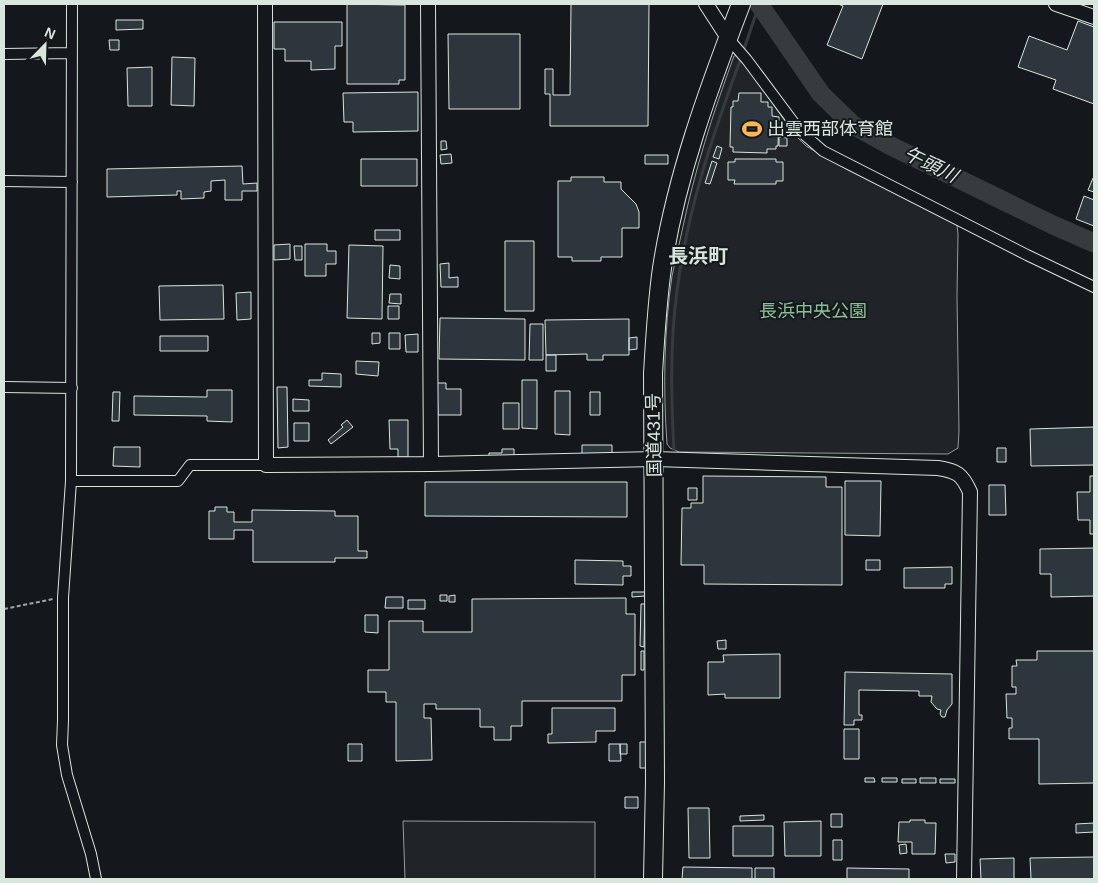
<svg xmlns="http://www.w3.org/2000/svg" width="1098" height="883" viewBox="0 0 1098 883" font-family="Helvetica,'Noto Sans JP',sans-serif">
	<rect width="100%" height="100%" fill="#14181c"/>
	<!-- green -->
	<path fill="#202428" stroke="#939e99" d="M738 55 782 117 797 137 806 146 846 169 957 225 958 234 957 296 959 431 958 448 948 454 679 452 670 448 667 444C663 389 664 331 672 276 675 261 679 246 682 231 695 169 712 116 734 56Z
		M403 821 595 822V879H405Z"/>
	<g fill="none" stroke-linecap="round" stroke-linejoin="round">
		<!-- stream -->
		<path stroke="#363b3e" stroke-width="3" d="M743 52 759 5
			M674 450C671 400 670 341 677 291 687 211 713 134 741 58"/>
		<!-- river -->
		<path stroke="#363b3e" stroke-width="19" d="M759 4 821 94 853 125 889 145 1053 225 1094 243"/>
	</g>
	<!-- building -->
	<path fill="#2c363c" stroke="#d8e6dc" d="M347 4 405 5V80H399V84H347Z
		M571 4H649L648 126H550V94H545V69H553V95H570Z
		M838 4H883L862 59 827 45 843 6Z
		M116 20H143V29L116 30Z
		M1078 21 1094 27V104L1053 89 1056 80 1018 67 1029 36 1067 50Z
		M274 22H342V46H335V69L311 70V61H285V49H274Z
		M448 34H520V109H449Z
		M109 40H119V50H110Z
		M172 57 195 58 194 106 171 105Z
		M152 67V106H128L127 68Z
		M418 92V131L353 132V122H344L343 93Z
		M739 93H761V102H768V107H772V116L779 117 778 146H776V149H767V153L733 152V147H730L731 107H733V101H738Z
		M779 137 787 138V146H779Z
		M441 141H446L447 149 441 150Z
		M717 146 722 148 719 159 713 157Z
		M451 154 452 163 441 164 440 155Z
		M645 155H668V164H645Z
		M361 159H417V186H361Z
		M735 159H776V162H783V181H776V184H734L735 180H728V162H735Z
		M712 161 717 163 710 184 705 183Z
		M242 166 243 184 257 183V191H242V200H225V180L211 181V191L204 192V198L181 199V191H177V195L107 197V169Z
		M571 177H604V182H621V189L636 204 639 212V228H622V257H601V261H572V257H558V181H571Z
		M1093 178 1094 179V192L1088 190Z
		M1084 196 1094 200V226L1076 219Z
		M375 230H400V240H375Z
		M505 241H534V311H505Z
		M290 244V259L274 260V245Z
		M305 244H327V251H336V264H326V276H305Z
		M349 245 383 246 382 319 347 318Z
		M294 246H302V260H295Z
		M449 263V278L458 277V287H441L440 264Z
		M390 265 400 266V279L389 278Z
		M223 285 224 319 160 320 159 286Z
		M251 292V319L237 320 236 293Z
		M390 294H401V304L389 303Z
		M388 306H399V319H388Z
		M440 318 525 319V360L439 359Z
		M629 319V355H603V360H587V354L546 355 545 320Z
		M530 324H543V360H529Z
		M372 333H380V343L372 344Z
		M389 333H400V349H389Z
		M418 334V352H406L405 335Z
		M160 336H208V351H160Z
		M637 337V349L629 350V338Z
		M546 355H556V371H546Z
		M356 361 379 362 378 376 356 374Z
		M322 373 341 374V387L309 386V380H322Z
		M522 380H537V429L522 428Z
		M437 383H446V389H461V415H438Z
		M277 387H287L288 447 278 448Z
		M207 390H232V422L207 421V416L134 415V396L207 397Z
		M555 391H570V435L555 434Z
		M113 392H120L119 421H112Z
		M590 392H600V415H590Z
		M293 399 309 400V411H293Z
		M503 403H519V429H503Z
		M347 420 353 427 331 444 328 440 343 427 341 425Z
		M389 420H408V457H398V449H390Z
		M294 423H309V441H294Z
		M1094 427V465L1031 466 1030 429Z
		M582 445H612V455H582Z
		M114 447H140V467L113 466Z
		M997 448H1006V462H997Z
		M502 449H514V457L489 456V453H502Z
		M703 476 826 477V487H842V585L704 584V565H681L682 508H691V503H703Z
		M1090 476H1094V534H1090V520H1078L1077 492H1090Z
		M845 481H881L880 536 845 535Z
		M425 482H627V517L425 516Z
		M989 485H1005L1006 515H989Z
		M688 488H697V500H688Z
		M215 507H227V512H234V522H252V510L335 511V516H358V551H367V558H335V562H253V530H234V539H209V511H215Z
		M1094 548V596L1051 597V574H1040V549Z
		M575 560 623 561V566H631V576H623V585L575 584Z
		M866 560H880V570H866Z
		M952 567V584H945V588H904V568Z
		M632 592H645V596L632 597Z
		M440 595H447V601H440Z
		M455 595V602H449V596Z
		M386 597H403V608H385Z
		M626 598V614H635V675H622V701H522V726H511V740H494V727H480V709H436V704H424V718H431L432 760 396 761V702H386V692H368V670H389V621H423V632H472V599Z
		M408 600H425V609H408Z
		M641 604H645L644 647 640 646Z
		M365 615H378V633L365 632Z
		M726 640V649H718L717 641Z
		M641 651H644V670H641Z
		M1037 651H1094V783L1039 784V739H1009V728H1012V718H1007L1006 694H1016V687H1012V666H1017L1016 660H1037Z
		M780 654V698H725V694L708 695V662H724L723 655Z
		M845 672 952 674V704L947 710 945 717H942L940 714 941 710 937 709 931 702 932 696H919V691L859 690V715H862V720H854V725H844Z
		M552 708H615V731H596V742L548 743V734H552Z
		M844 729H859V759H844Z
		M640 742H646L647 768H640Z
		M348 744H362V761H348Z
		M609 744H620L621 761H609Z
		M620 744H627V754H620Z
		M865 778H874L875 782H865Z
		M882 778H897V782H882Z
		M920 778H936V783H920Z
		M902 779H916V783H902Z
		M940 779H955V783H940Z
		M625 797H638V808H625Z
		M688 808H709L710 858H689Z
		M831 814H842V827H831Z
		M764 815V820L740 821V816Z
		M910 820H925V823H936L935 854H912V842H898L899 822H910Z
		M821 821V856H785L784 822Z
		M1094 823V832L1076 833V824Z
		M733 826H773V856H733Z
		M833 840H842V860H833Z
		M906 844 907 853 900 854 899 845Z
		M945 854H955V862L946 863Z
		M1094 857V879H1031L1030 858Z
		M1014 858V879H981L980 859Z
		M683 867 752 868V879H682Z
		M755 868H774V879H755Z
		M847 868 909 869V879H847Z"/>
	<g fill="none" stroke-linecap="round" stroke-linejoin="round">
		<defs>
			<path id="street" d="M72 4 71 481 63 598V720L62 745 67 775 91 854 96 879
				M728 38 747 60 800 131 823 151 1027 255 1094 287
				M4 54 72 53
				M4 181 72 182
				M4 387 72 388
				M71 481H178L190 465H266"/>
			<path id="secondary" d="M265 4 266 465 431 464 655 459 938 468C957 471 962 474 970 492L964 879
				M428 4 431 464
				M706 4 728 38
				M1056 4 1094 17"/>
			<path id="highway" d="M653 879 655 782 653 374C655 339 657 303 662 268 676 177 708 90 741 4"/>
		</defs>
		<!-- street casing -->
		<use href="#street" stroke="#d8e6dc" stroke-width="12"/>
		<!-- secondary casing -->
		<use href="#secondary" stroke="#d8e6dc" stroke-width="16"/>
		<!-- highway casing -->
		<use href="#highway" stroke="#d8e6dc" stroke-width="20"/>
		<!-- path -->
		<path stroke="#9da8a2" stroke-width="2" stroke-dasharray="4 2.5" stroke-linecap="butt" d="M4 609 53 599"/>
		<!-- street -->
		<use href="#street" stroke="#14181c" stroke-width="10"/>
		<!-- secondary -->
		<use href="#secondary" stroke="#14181c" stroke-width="14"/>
		<!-- highway -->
		<use href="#highway" stroke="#14181c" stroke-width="18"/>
	</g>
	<!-- icons -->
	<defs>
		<symbol id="stadium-bare" viewBox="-9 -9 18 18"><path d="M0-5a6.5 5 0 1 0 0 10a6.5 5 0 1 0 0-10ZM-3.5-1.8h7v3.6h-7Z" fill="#ffb74d" stroke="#14181c" stroke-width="2.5" paint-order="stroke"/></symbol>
	</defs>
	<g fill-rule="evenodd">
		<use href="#stadium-bare" x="738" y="115" width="28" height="28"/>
	</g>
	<g text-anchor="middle" stroke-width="4" stroke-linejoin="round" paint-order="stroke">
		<!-- poi labels -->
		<g font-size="18" fill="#d8e6dc" stroke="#14181c" text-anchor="start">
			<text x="767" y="135">出雲西部体育館</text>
		</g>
		<!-- park labels -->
		<g font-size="18" fill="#8ac095" stroke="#14181c">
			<text x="813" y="317">長浜中央公園</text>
		</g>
		<!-- street labels -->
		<g font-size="18" fill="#d8e6dc" stroke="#14181c">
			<text transform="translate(654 435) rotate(-91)" y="6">国道431号</text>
		</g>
		<!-- water labels -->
		<g font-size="19" font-style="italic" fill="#d8e6dc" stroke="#14181c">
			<text transform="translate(931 164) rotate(26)" y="7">午頭川</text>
		</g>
		<!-- quarter labels -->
		<g font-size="20" font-weight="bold" fill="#d8e6dc" stroke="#14181c">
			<text x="698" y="263">長浜町</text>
		</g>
	</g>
	<!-- border -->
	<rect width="1098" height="883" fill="none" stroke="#d8e6dc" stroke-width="10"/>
	<!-- north arrow -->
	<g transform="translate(45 45) rotate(23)" stroke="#14181c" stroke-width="4" paint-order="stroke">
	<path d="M0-4L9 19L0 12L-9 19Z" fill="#d8e6dc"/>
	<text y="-8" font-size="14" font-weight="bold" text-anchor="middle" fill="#d8e6dc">N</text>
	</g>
</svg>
